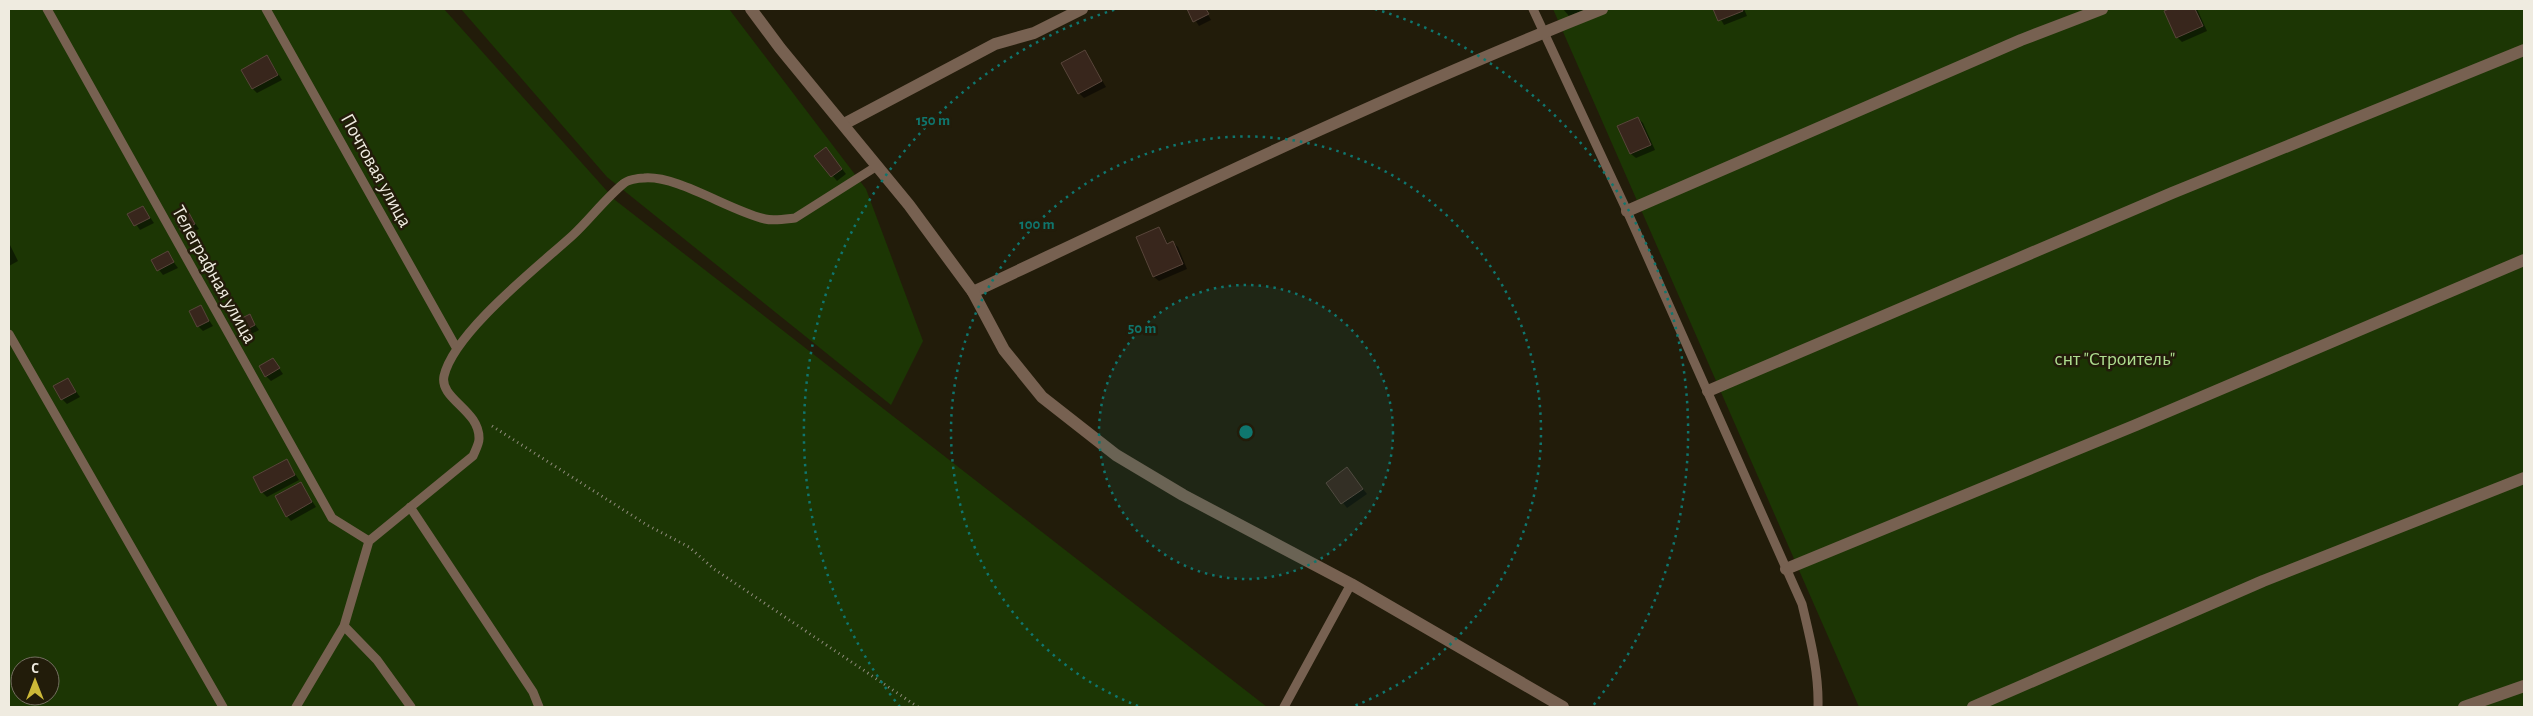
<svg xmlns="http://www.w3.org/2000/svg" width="2533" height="716" viewBox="0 0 2533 716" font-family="'Alegreya Sans',sans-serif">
	<rect width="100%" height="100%" fill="#221c0a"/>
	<!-- green -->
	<path fill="#1c3604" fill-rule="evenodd" d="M9 9H444L615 200 1267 707H9ZM20 666H50V696H20Z
		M461 9H729L866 189 923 341 891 405 607 177Z
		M1553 9H2524V707H1859Z"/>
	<!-- shadow -->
	<path fill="#0007" d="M1188 9H1205L1211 20 1213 19 1199 26Z
		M1563 9H1586L1569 16Z
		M1715 9H1744L1747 16 1724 25Z
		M2172 9H2197L2207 31 2182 42 2177 37 2166 12Z
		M1085 52 1106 87 1084 98 1079 93Z
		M267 56 282 80 257 93 253 89Z
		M1638 118 1643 123 1655 150 1636 158 1631 154Z
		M830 153 846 174 837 181 816 156Z
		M143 207 154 223 140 230 129 214Z
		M189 214 199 229 186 235 182 230Z
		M1159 229 1169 245 1173 243 1178 247 1187 269 1159 281 1154 277 1137 238Z
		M9 243 18 261 9 266Z
		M167 253 178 268 163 275 152 261Z
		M200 307 213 326 203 331 198 326Z
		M249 316 259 330 246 337 241 332Z
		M273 359 283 374 271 381 266 376Z
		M68 380 80 397 67 404 62 399Z
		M287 461 299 480 267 497 262 492Z
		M1347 469 1367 494 1347 508 1328 483Z
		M300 483 316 507 291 521 287 516Z"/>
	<!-- building -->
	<path fill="#38261c" stroke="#58453a" d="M1187 9H1206L1209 14 1193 22Z
		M1713 9H1742L1743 11 1718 21Z
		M2169 9H2195L2203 26 2176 38 2164 11Z
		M1085 50 1102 81 1078 94 1061 63Z
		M267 55 278 75 252 89 241 70Z
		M1638 117 1651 145 1630 154 1617 126Z
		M826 147 842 169 831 177 814 156Z
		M143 206 150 218 134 226 127 214Z
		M189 213 195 224 181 231 175 220Z
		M1159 227 1167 244 1173 241 1183 264 1153 277 1136 237Z
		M168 251 174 262 157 271 151 260Z
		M201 305 209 321 197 327 189 311Z
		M250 314 255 325 240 333 234 322Z
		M273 358 280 368 265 377 259 366Z
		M68 378 76 392 61 400 53 386Z
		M287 459 295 475 261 493 253 477Z
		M1347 467 1363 489 1341 504 1326 483Z
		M301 482 312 502 286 517 275 496Z"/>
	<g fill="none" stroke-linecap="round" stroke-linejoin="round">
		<!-- path -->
		<path stroke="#908b7c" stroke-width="3" stroke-dasharray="1 4" stroke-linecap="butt" d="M492 426 647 525 689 547 714 569 918 707"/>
		<!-- service -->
		<path stroke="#776151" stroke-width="9" d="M47 9 332 518 369 541
			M266 9 457 349
			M1533 9 1627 211 1802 604C1810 638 1819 672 1818 707
			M9 334 223 707
			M410 507 533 692 539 707
			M344 626 377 660 411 707
			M296 707 344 626 369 541 473 456C475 451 479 444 479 439 480 410 439 399 444 376 454 332 539 266 573 235 590 219 605 199 623 184 627 180 638 178 644 178 677 175 730 211 765 219 774 221 786 219 795 218L877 166
			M1284 707 1351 584"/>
		<!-- minor -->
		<path stroke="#776151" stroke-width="12" d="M844 124 995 44 1034 33 1082 9
			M1627 211 2021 40 2102 9
			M973 292C1181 194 1388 94 1602 9
			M1708 391 2172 193 2524 50
			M1786 569 2136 425 2524 260
			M1973 707 2263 581 2524 478
			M2464 707 2524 686"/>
		<!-- tertiary -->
		<path stroke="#776151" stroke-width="12" d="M751 9 780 48 909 205 973 292 1004 350 1042 397 1116 455 1183 495 1351 584 1563 707"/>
	</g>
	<!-- distance rings -->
	<circle cx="1246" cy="432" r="147" fill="#0f766e" fill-opacity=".12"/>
	<g fill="none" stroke="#0f766e" stroke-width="2.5" stroke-dasharray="2.5 5">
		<circle cx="1246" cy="432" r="147"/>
		<path d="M1138 706A295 295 0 1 1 1354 706"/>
		<path d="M900 707A442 442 0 0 1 1117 9M1375 9A442 442 0 0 1 1592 707"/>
	</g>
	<g text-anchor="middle" stroke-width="5" stroke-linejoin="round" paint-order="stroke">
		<!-- street labels -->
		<g font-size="20" fill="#efebe0" stroke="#221c0a">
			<text transform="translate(377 170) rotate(61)" y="7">Почтовая улица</text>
			<text transform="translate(215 274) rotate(61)" y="7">Телеграфная улица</text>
		</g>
		<!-- park labels -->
		<g font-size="20" fill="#aedd8f" stroke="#221c0a">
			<text x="2115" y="365">снт "Строитель"</text>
		</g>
	</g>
	<circle cx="1246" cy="432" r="8" fill="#0f766e" stroke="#221c0a" stroke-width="2.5"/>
	<g font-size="15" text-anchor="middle" font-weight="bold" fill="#0f766e" stroke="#221c0a" stroke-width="5" stroke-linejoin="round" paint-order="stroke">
		<text x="933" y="125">150 m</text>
		<text x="1037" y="229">100 m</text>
		<text x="1142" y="333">50 m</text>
	</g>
	<!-- border -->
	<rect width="2533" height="716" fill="none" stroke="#efebe0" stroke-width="20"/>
	<!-- north arrow -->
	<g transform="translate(35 681)"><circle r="24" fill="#221c0a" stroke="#746f60"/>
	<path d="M0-4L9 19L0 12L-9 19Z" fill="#cdb938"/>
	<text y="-8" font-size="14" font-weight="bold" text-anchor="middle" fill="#efebe0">С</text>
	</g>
</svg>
